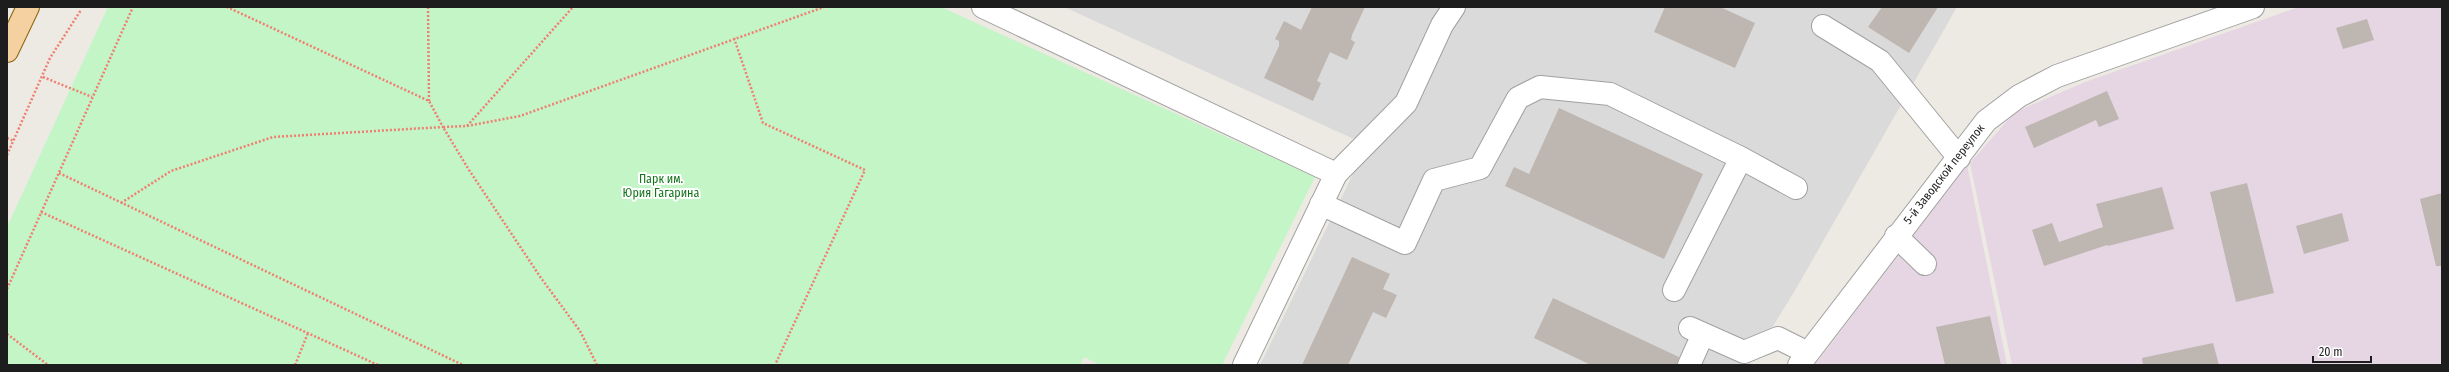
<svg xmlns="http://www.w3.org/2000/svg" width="2449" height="372" viewBox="0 0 2449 372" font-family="'Fira Sans Condensed',sans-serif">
	<rect width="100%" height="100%" fill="#edeae3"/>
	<!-- residential -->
	<path fill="#dbdada" d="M1064 7H1957L1797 287 1749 365H1260L1367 145Z"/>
	<!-- industrial -->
	<path fill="#e6d6e3" d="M2299 7H2442V365H2012L1970 163 2015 112 2085 82Z
		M1967 165 2007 365H1815Z"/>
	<!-- park -->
	<path fill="#c3f5c6" d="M108 7H941L1315 177 1222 365H1100L1084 357 1080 365H7V227Z"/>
	<!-- building -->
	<path fill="#beb6b0" d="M1312 7H1365L1352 35 1351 40 1355 42 1347 60 1330 52 1317 81 1321 83 1313 101 1264 78 1279 46V41L1275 39 1284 21 1301 30Z
		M1665 7H1720L1755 23 1735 68 1654 32Z
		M1882 7H1938L1909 53 1868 27Z
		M2367 19 2374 40 2343 49 2336 28Z
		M2107 91 2119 119 2099 127 2096 120 2034 148 2025 127Z
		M1559 108 1703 174 1664 259 1505 186 1514 167 1529 174Z
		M2247 183 2274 293 2236 302 2210 192Z
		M2162 187 2174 229 2108 246 2107 245 2044 266 2032 230 2052 223 2059 242 2103 227 2096 204Z
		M2442 193V266H2436L2420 199Z
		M2342 213 2349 241 2304 254 2296 226Z
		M1352 257 1390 274 1383 289 1397 295 1386 318 1373 312 1348 365H1302Z
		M1553 298 1679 357 1677 365H1591L1534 338Z
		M1990 316 2001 365H1945L1936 327Z
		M2213 343 2219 365H2143L2142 358Z"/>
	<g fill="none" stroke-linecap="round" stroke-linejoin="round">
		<defs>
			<path id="minor" d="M983 7 1336 174 1244 365
				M1823 26 1880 61 1959 158
				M1336 174 1406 103 1442 25 1454 7
				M1321 204 1405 243 1434 180 1480 168 1518 98 1540 87 1610 94 1741 158 1796 188
				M1896 236 1925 264
				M1674 290 1741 158
				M1690 328 1744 352 1778 338 1808 353
				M1689 365 1703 334
				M1799 365 1986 121 2019 96 2057 76 2253 7"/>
			<path id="major" d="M7 51 28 7"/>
		</defs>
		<!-- minor casing -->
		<use href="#minor" stroke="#a1a1a1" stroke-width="24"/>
		<!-- major casing -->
		<use href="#major" stroke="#8b600a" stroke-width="24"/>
		<!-- path -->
		<path stroke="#f07e72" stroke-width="2.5" stroke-dasharray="2 2" stroke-linecap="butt" d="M428 7 429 101
			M734 38 763 123 865 170 775 365
			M43 77 92 97
			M467 126 573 7
			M7 138 14 141
			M7 155 50 58 81 10
			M59 173 463 365
			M121 203 171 171 273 137 443 127 429 101 227 7
			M41 212 378 365
			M7 289 133 7
			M7 334 48 365
			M295 365 308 333
			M597 365 580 331 541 278 469 170 443 127 467 126 520 116 824 7"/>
		<!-- minor -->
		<use href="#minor" stroke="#fff" stroke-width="22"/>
		<!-- major -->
		<use href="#major" stroke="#f5d0a1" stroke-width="22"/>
	</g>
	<g text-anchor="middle" stroke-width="4" stroke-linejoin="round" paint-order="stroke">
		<!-- street labels -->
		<g font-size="12" fill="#1d1d1d" stroke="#fff">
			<text transform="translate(1944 174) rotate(-52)" y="4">5-й Заводской переулок</text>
		</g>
		<!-- park labels -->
		<g font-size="12" fill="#13731a" stroke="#fff">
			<text x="661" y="183">Парк им.<tspan x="661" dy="14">Юрия Гагарина</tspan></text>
		</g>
	</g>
	<!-- border -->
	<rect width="2449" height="372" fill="none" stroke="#1d1d1d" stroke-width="16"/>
	<!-- scale -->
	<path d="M2313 356v6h58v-6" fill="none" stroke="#1d1d1d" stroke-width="2"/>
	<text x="2319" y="356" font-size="12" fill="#1d1d1d" stroke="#ffffff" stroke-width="3" paint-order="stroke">20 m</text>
</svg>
